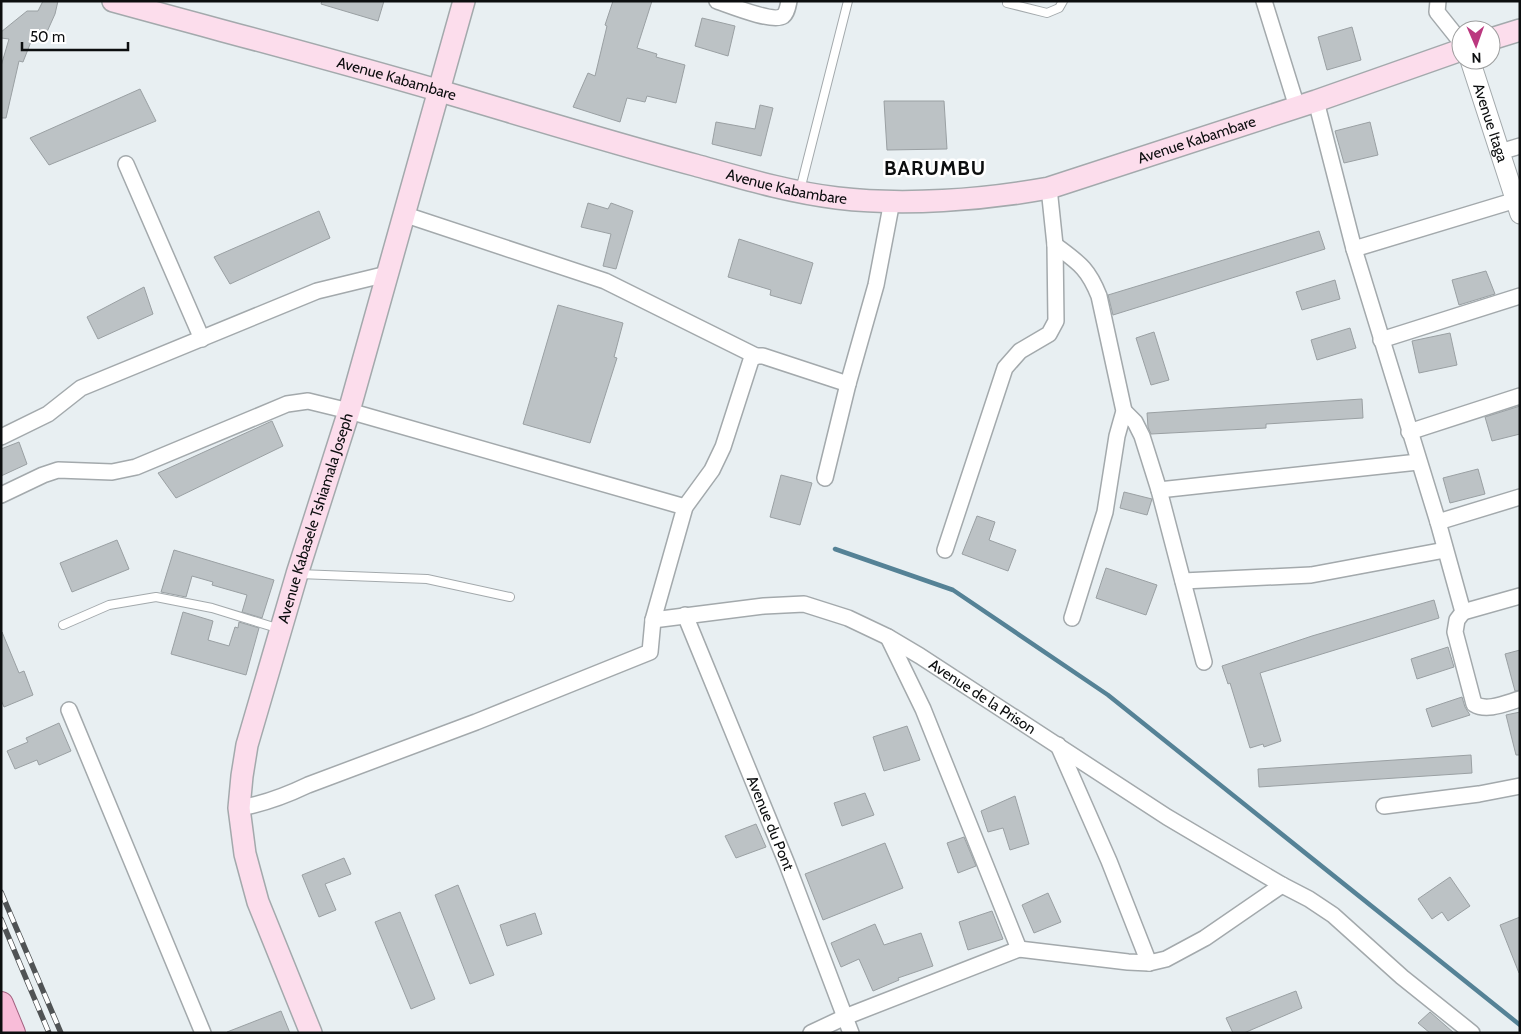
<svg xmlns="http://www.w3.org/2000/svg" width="1521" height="1034" viewBox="0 0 1521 1034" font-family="Cabin,sans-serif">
	<rect width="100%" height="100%" fill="#e8eff2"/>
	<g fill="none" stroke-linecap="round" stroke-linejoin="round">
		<!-- stream -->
		<path stroke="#558296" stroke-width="4.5" d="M835 549 953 590 1108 695 1520 1025"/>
	</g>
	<!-- building -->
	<path fill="#bcc2c5" stroke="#9aa0a3" d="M43 1H58L55 14 46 34H34L23 62 19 61 6 118H1V66L9 39 1 38V32L27 11H38Z
		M322 1H384L378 21 321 4Z
		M613 1H652L637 48 657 54 656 57 685 65 676 103 647 96 645 102 627 98 620 122 573 107 588 73 595 76 607 26 605 25Z
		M702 18 735 26 728 56 695 46Z
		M1352 27 1361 60 1327 70 1318 37Z
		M140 89 156 121 49 165 30 138Z
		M884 101H944L947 149 887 150Z
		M760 105 773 108 761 156 712 144 716 122 755 129Z
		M1370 122 1378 155 1344 163 1335 131Z
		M588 203 608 209 611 203 633 211 616 269 603 266 611 234 581 227Z
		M319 211 330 238 230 284 214 257Z
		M1319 231 1325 249 1113 315 1108 295Z
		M739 239 813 263 801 304 770 295 771 290 728 277Z
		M1486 271 1495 294 1459 305 1452 280Z
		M1335 280 1340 299 1302 310 1296 292Z
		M144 287 153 314 98 339 87 317Z
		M558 305 623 323 614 357 617 358 590 443 523 424Z
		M1350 328 1356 348 1317 360 1311 340Z
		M1154 332 1169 380 1151 385 1136 338Z
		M1450 333 1457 365 1419 373 1412 341Z
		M1362 399 1363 418 1266 424V428L1151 434 1148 427 1147 413Z
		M1520 406V434L1492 441 1485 417Z
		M272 421 283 446 176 498 158 473Z
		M19 442 27 464 1 476V449Z
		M1478 469 1485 494 1450 503 1443 478Z
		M781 475 812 483 800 525 770 517Z
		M1124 492 1152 499 1147 515 1120 508Z
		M977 516 995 522 989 540 1016 550 1008 571 962 554Z
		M117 540 129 569 72 592 60 563Z
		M174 550 274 580 262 618 242 612 247 595 212 585 213 582 192 576 186 597 161 592Z
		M1106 568 1157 585 1146 615 1096 598Z
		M1434 600 1439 618 1260 673 1281 741 1264 747 1263 744 1250 748 1230 683 1228 684 1222 666 1312 636Z
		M183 612 213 621 208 640 229 646 235 627 238 628 239 622 259 628 246 675 171 654Z
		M2 632 19 673 24 671 33 695 4 707 1 700Z
		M1448 647 1454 667 1417 679 1411 659Z
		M1520 650V690L1515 691 1505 654Z
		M1462 697 1465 707 1470 715 1432 727 1426 709Z
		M1520 712V755H1516L1506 715Z
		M59 723 71 751 39 765 37 760 15 769 7 751 28 742 26 738Z
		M907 726 920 760 884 771 873 737Z
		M1471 755 1472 773 1259 787 1258 769Z
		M865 793 874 815 842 826 834 803Z
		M1015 796 1029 844 1010 850 1003 828 988 832 981 811Z
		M756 824 766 847 736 858 725 836Z
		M964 837 976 866 958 873 947 843Z
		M885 843 903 888 823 920 805 874Z
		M344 858 351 874 325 884 336 910 319 917 302 875Z
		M1450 877 1470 906 1448 921 1442 912 1432 919 1418 899Z
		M458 885 494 975 470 984 435 895Z
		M1048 893 1061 922 1034 933 1022 905Z
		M992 911 1003 939 968 950 959 922Z
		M400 912 435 999 411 1009 375 922Z
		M535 913 542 934 507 946 500 925Z
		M1520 917V973H1519L1500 925Z
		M875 924 884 945 921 933 933 966 898 978 899 980 873 991 859 959 841 967 831 943Z
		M1296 991 1302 1008 1244 1033H1233L1226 1018Z
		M281 1011 290 1033H228L227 1032Z
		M1430 1012 1454 1033H1430L1418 1023Z"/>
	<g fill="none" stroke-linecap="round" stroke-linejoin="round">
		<defs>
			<path id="service" d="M1007 3 1047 13 1059 8 1063 1
				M800 190 848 1
				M299 574 427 579 510 597
				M63 625 109 605 156 597 212 608 280 629"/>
			<g id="minor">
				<path d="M717 1C729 5 773 23 783 16 787 13 788 6 789 1"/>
				<path d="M1264 1 1297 107"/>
				<path d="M1438 1 1437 12 1461 42"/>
				<path d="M1316 101 1354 249 1438 522 1463 612 1457 620 1455 632 1474 704C1487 712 1506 703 1520 699"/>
				<path d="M1500 152 1520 146"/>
				<path d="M126 164 202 339"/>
				<path d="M403 214 605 281 756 356H763L848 384"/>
				<path d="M1055 245C1079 263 1088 268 1099 296L1124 411 1117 436 1105 512 1072 618"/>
				<path d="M1354 249 1516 200"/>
				<path d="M1381 340 1520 296"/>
				<path d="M1124 411 1135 422 1142 436 1159 490 1204 662"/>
				<path d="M1409 432 1520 396"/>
				<path d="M1 437 48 414 81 388 317 291 387 274"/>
				<path d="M825 478 848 384 876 285 892 201"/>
				<path d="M1159 490 1418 462"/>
				<path d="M1 495 43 475 58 470 112 472 136 467 287 404 308 401 349 411 685 507"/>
				<path d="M1438 522 1520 497"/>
				<path d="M945 550 1005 368 1020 351 1049 334 1056 321 1055 245 1049 188"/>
				<path d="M1183 581 1311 575 1445 550"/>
				<path d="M1463 612 1520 596"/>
				<path id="s1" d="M685 615 787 864 851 1033"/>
				<path id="s2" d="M653 620 764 606 804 604 848 618 888 637 920 656 1167 817 1282 885 1309 899 1333 915 1402 977 1472 1033"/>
				<path d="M888 637 923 709 1019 949"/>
				<path d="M69 710 203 1033"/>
				<path d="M1058 745 1109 861 1149 963"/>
				<path d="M1384 806 1479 794 1520 786"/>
				<path d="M239 808C264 804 285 796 308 785L476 722 650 652 653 620 685 507 712 470 723 447 751 360 756 356"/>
				<path d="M811 1033 845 1017 1019 949 1128 962 1149 963 1166 959 1205 938 1282 885"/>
			</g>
			<g id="tertiary">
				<path id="s3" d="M1470 60 1520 214"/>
			</g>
			<g id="secondary">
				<path id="s4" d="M113 1C222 31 331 59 440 91 525 116 609 142 695 165 742 178 788 192 837 198 904 206 982 200 1049 188L1316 101 1461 50"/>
				<path d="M1491 39 1520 30"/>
				<path id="s5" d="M311 1033 258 902 245 854 239 808 242 776 247 745 297 574 349 411 464 1"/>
			</g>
			<path id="primary" d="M1 1004 13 1033"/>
		</defs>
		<!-- service casing -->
		<use href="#service" stroke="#a3a9ac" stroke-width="10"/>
		<!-- minor casing -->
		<use href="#minor" stroke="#a3a9ac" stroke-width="18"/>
		<!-- tertiary casing -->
		<use href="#tertiary" stroke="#a3a9ac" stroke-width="21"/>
		<!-- secondary casing -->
		<use href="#secondary" stroke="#a3a9ac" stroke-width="24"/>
		<!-- primary casing -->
		<use href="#primary" stroke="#a36281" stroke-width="26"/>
		<!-- service -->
		<use href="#service" stroke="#fff" stroke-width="8"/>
		<!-- minor -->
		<use href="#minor" stroke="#fff" stroke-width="15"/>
		<!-- tertiary -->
		<use href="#tertiary" stroke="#fff" stroke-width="19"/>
		<!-- secondary -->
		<use href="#secondary" stroke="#fcddec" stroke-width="21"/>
		<!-- primary -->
		<use href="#primary" stroke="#f8bcd8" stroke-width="24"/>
		<defs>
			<path id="rail" d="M1 892 61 1033
				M1 919 49 1033"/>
		</defs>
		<!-- rail casing -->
		<use href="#rail" stroke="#505355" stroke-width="5.5"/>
		<!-- rail -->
		<use href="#rail" stroke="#fff" stroke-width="4" stroke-dasharray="11" stroke-linecap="butt"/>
	</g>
	<g text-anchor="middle" stroke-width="5" stroke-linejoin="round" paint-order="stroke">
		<!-- street labels -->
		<g font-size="15" fill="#0c0e0f" stroke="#fff">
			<text dy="5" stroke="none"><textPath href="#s4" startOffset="294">Avenue Kabambare</textPath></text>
			<text dy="5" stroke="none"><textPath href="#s3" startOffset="66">Avenue Itaga</textPath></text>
			<text dy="5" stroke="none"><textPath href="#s4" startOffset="1119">Avenue Kabambare</textPath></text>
			<text dy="5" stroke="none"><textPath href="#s4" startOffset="699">Avenue Kabambare</textPath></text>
			<text dy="5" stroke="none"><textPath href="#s5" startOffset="538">Avenue Kabasele Tshiamala Joseph</textPath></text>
			<text dy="5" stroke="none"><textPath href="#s2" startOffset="354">Avenue de la Prison</textPath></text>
			<text dy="5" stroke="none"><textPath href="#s1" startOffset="225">Avenue du Pont</textPath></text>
		</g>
		<!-- district labels -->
		<g font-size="20" font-weight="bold" letter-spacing="1" fill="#0c0e0f" stroke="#fff">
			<text x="935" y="175">BARUMBU</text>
		</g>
	</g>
	<!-- border -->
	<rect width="1521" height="1034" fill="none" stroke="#0c0e0f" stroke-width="5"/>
	<!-- north arrow -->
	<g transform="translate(1476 45) rotate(178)"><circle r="24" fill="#ffffff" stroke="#9e9f9f"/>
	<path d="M0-4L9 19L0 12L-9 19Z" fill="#bb387f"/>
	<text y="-8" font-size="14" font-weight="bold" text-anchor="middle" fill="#0c0e0f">N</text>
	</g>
	<!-- scale -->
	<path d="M22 42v8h106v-8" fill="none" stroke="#0c0e0f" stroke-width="2.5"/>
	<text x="30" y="42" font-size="15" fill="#0c0e0f" stroke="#ffffff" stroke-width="4" paint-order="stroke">50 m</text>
</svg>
